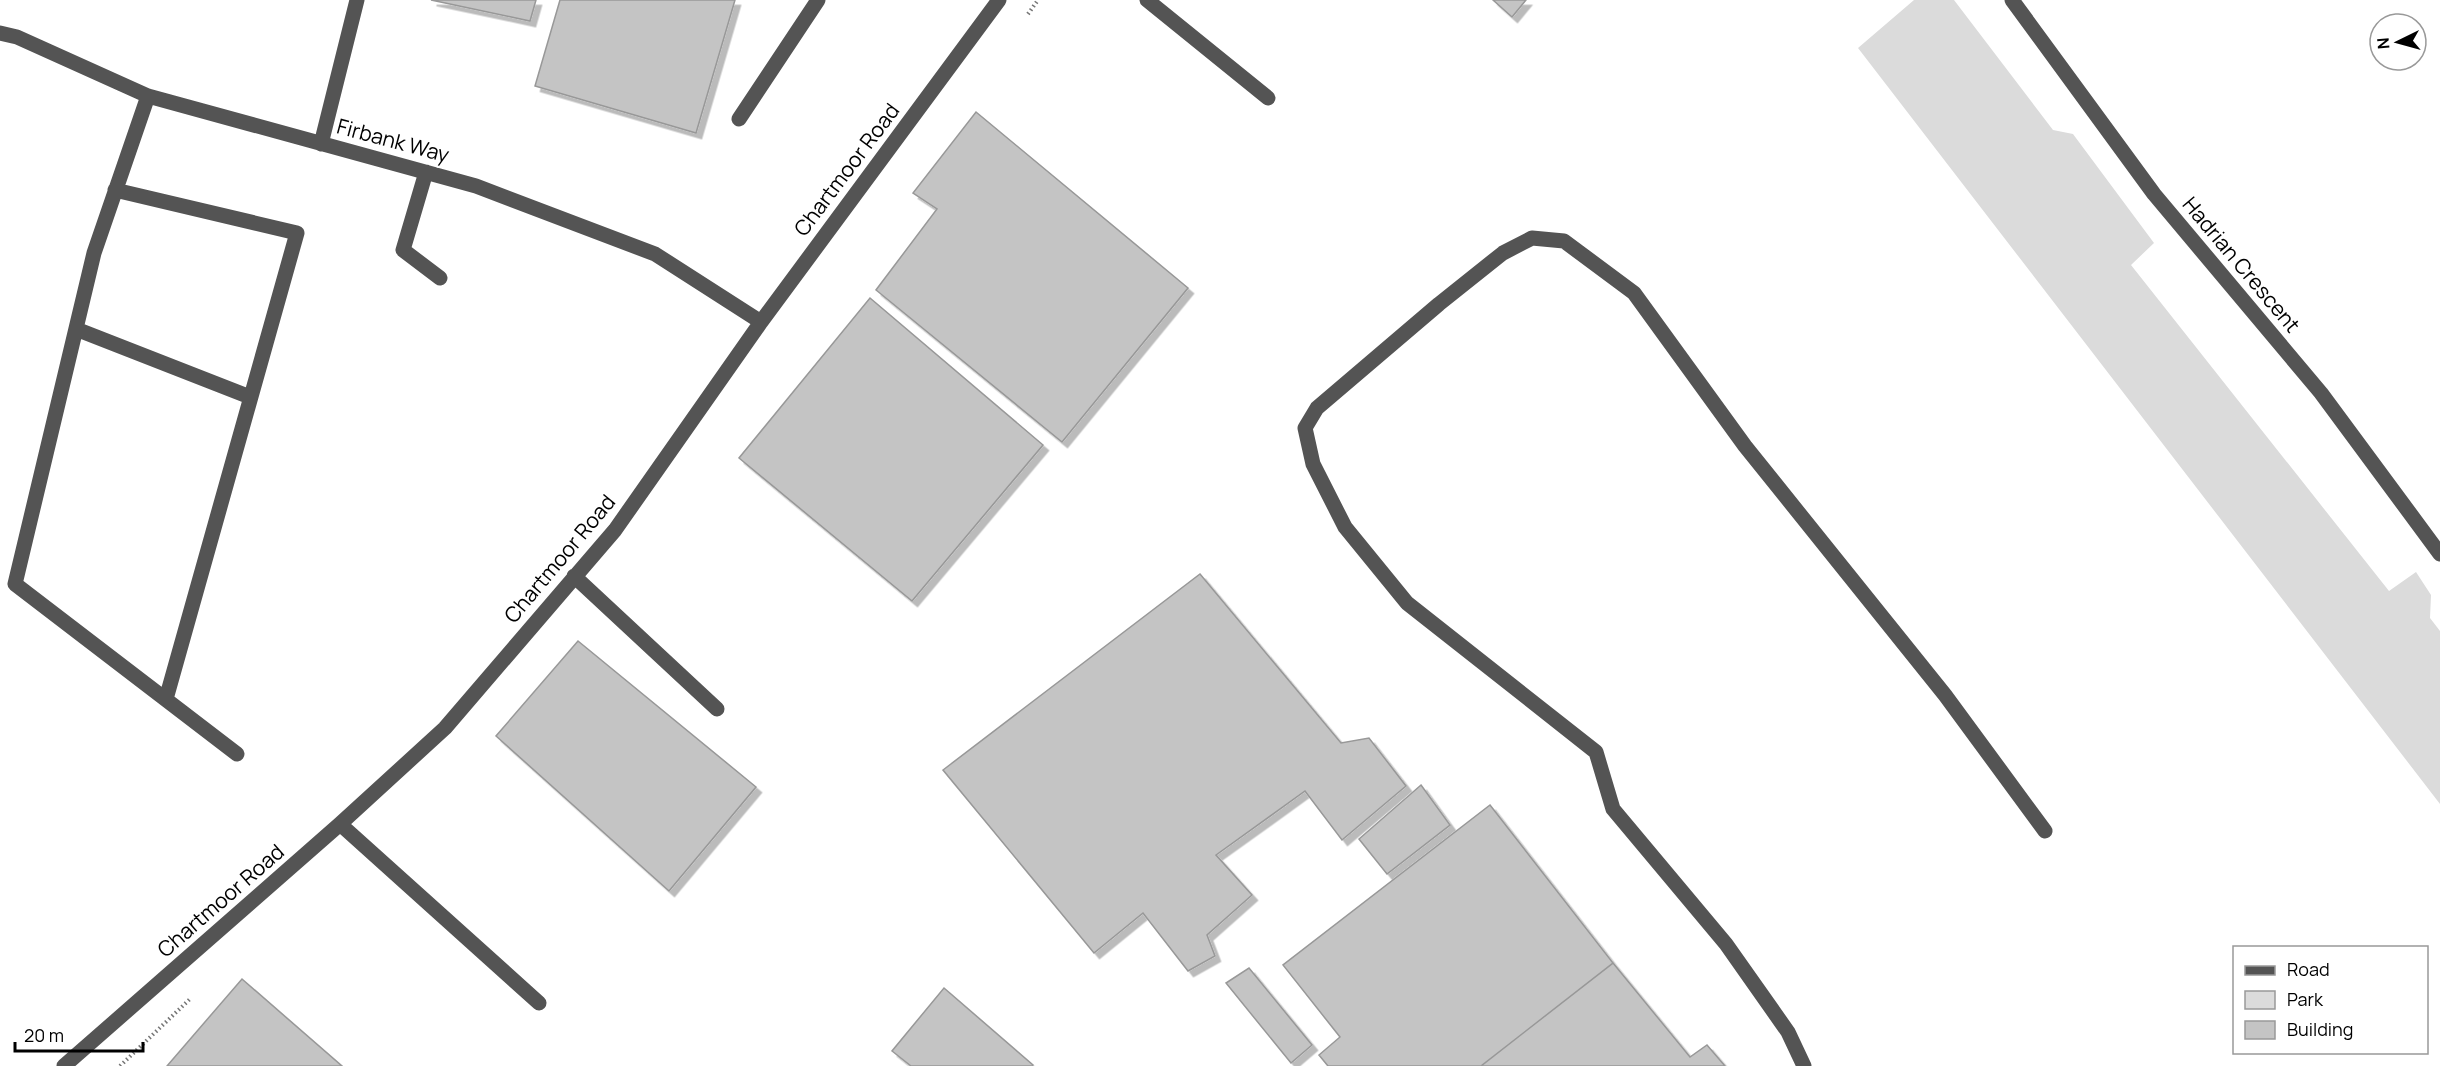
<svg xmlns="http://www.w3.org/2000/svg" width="2440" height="1066" viewBox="0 0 2440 1066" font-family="Manrope,sans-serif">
	<defs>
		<filter id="shadow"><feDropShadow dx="5.5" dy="5.5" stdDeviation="0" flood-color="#0004"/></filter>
	</defs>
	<rect width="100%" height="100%" fill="#fff"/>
	<!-- green -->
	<path fill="#dbdbdb" d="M1914 0H1954L2053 130 2073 134 2154 243 2131 265 2389 591 2416 572 2431 595 2430 618 2440 631V804L1858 48Z"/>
	<!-- building -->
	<path fill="#c4c4c4" stroke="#989898" stroke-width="1.5" filter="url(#shadow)" d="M431 0H536L530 21Z
		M560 0H735L696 133 535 86Z
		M1493 0H1526L1512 17Z
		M976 112 1188 288 1062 442 876 290 937 209 913 193Z
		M870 298 1043 445 912 601 739 458Z
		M1200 574 1341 743 1369 738 1406 786 1342 840 1305 791 1216 855 1252 895 1207 935 1215 956 1188 971 1143 913 1094 953 943 770Z
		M578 641 756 787 669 891 496 736Z
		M1421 785 1450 825 1387 874 1359 839Z
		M1490 805 1613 963 1481 1066H1328L1319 1055 1340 1037 1283 965Z
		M1613 963 1690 1057 1707 1045 1725 1066H1481Z
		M1249 968 1312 1045 1291 1063 1226 983Z
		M242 979 342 1066H167Z
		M944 988 1033 1065 1032 1066H911L892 1051Z"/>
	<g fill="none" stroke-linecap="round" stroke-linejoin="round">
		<!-- path -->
		<path stroke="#767676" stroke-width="4" stroke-dasharray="1.5 3" stroke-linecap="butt" d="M1028 14 1038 0
			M120 1066 190 999"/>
		<!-- minor -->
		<path stroke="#545454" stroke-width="15" d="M1147 0 1268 98
			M2012 0 2154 194 2321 393 2440 554
			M0 33 17 37 148 96 476 186 655 254 761 322
			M148 96 94 253 15 584 237 754
			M739 119 818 0
			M321 144 357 0
			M426 172 403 250 440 278
			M115 190 297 233 166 699
			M76 329 250 397
			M574 576 717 709
			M340 824 539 1003
			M64 1066 340 824 445 728 615 530 761 322 999 0
			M1804 1066 1788 1032 1726 944 1613 809 1596 752 1407 603 1345 527 1313 464 1305 428 1317 408 1439 304 1503 253 1532 238 1564 241 1634 293 1745 446 1945 695 2045 831"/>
	</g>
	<g text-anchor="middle" stroke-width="4.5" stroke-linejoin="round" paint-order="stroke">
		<!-- street labels -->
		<g font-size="21" fill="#000" stroke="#fff">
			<text transform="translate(393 141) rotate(15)" y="7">Firbank Way</text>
			<text transform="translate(847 170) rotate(-53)" y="7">Chartmoor Road</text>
			<text transform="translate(2241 265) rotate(50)" y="7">Hadrian Crescent</text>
			<text transform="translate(560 559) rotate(-50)" y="7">Chartmoor Road</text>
			<text transform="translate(221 901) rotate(-41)" y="7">Chartmoor Road</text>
		</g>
	</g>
	<!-- legend -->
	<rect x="2233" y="946" width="195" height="108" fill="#ffffff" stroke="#999999" stroke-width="1.5"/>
	<rect x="2245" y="966" width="30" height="9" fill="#545454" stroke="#999999" stroke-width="1.5"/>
	<text x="2287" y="976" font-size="18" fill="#000000">Road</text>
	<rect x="2245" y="991" width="30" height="18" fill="#dbdbdb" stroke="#999999" stroke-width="1.5"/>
	<text x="2287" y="1006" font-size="18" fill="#000000">Park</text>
	<rect x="2245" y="1021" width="30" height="18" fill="#c4c4c4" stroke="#999999" stroke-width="1.5"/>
	<text x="2287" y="1036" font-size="18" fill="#000000">Building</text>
	<!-- north arrow -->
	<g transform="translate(2398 42) rotate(265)"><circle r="28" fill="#ffffff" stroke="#999999" stroke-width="1.5"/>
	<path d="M0-4.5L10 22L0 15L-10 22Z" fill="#000000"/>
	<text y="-9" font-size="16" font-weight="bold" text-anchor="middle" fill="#000000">N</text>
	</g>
	<!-- scale -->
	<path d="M15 1042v9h128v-9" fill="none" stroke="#000000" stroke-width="3"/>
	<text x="24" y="1042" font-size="18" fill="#000000" stroke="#ffffff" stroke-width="4.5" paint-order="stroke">20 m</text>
</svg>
